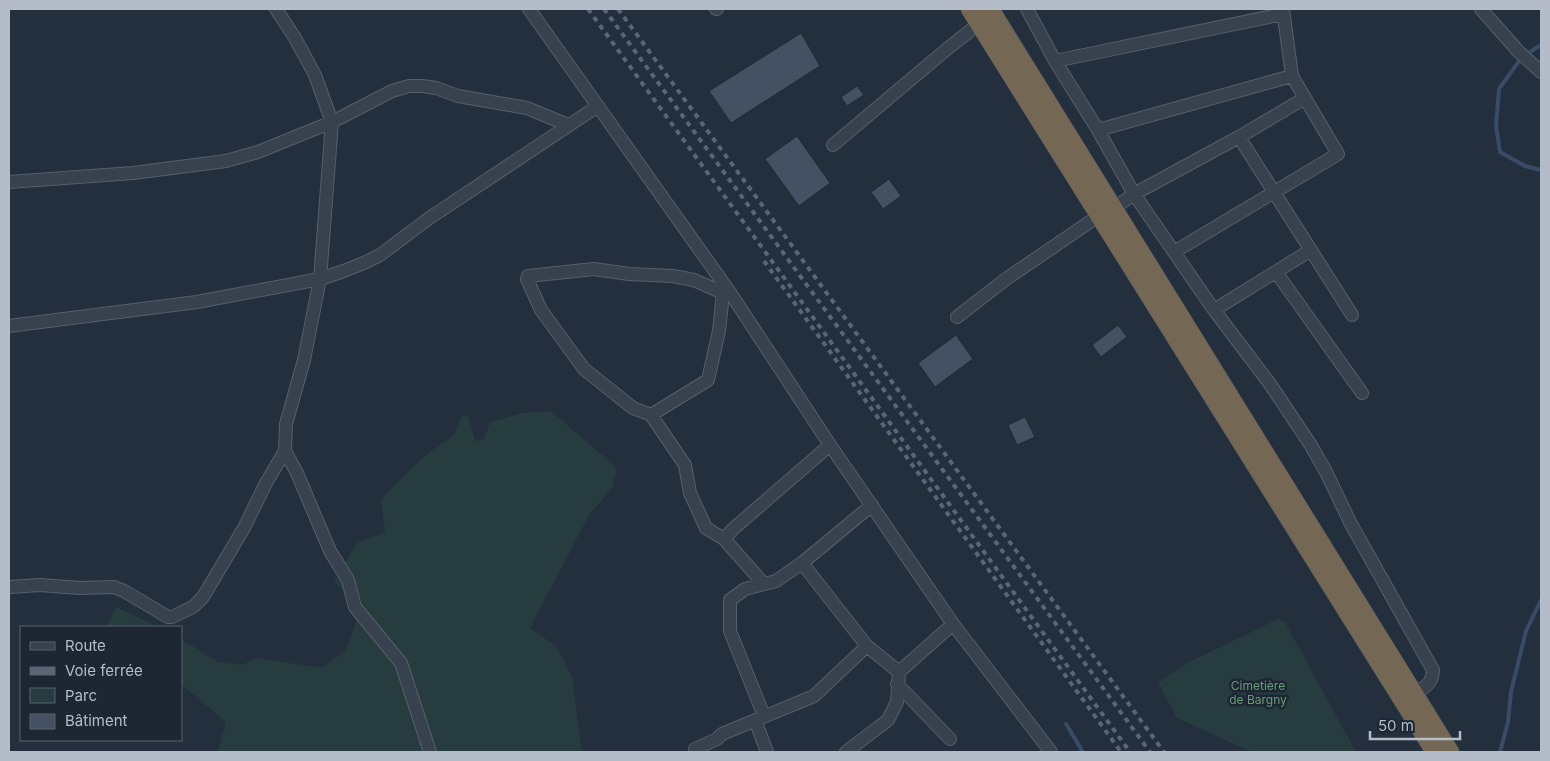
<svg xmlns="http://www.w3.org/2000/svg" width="1550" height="761" viewBox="0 0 1550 761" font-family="Inter,sans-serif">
	<rect width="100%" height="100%" fill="#242f3e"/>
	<!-- green -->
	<path fill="#263c3f" d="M551 411 617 468 613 487 589 515 530 628 557 647 572 677 582 752H218L226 722 181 684V639L218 662 242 665 258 658 322 668 346 650 361 607 334 582 357 542 385 533 381 500C399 479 429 449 454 436L462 415 468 416 475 441 484 439 490 422 522 413Z
		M116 607 158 627H110L107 624Z
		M1278 619 1285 622 1356 752H1252L1177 718 1158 683 1185 664Z"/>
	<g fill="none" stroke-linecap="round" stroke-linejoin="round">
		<!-- stream -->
		<path stroke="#394c67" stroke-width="4" d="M1541 45 1522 57 1499 89 1496 126 1500 152 1525 166 1541 170
			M1066 724 1083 752
			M1500 752 1508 722 1511 692 1526 631 1541 600"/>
	</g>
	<!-- building -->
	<path fill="#455162" stroke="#1f2835" d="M801 33 820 66 731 123 709 91Z
		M857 86 864 95 847 106 841 97Z
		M797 136 830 183 799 206 765 159Z
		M889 179 901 196 883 209 871 192Z
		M1118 325 1127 337 1101 357 1092 345Z
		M956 335 973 359 935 387 918 363Z
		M1025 417 1035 437 1017 445 1008 425Z"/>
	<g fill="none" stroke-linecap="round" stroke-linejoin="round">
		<defs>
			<path id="minor" d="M529 9 731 294 830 445 953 624 1051 752
				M716 9H717
				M1027 9 1055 61 1098 130 1134 194 1214 310 1270 384 1310 444 1326 472 1351 524 1433 670C1433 683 1425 687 1415 694
				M1481 9 1519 52 1541 72
				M1055 61 1283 14
				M1098 130 1292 76
				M1239 137 1352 315
				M833 145 947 49 980 23
				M9 182 133 173 226 161 258 152 332 122 392 91 409 86H422L436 88 458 96 527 108 568 125
				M1114 208 1134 194 1239 137 1305 98
				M1174 252 1338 154 1292 76 1283 9
				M1276 272 1362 393
				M731 294 723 293 694 280 673 276 629 274 594 269 528 276 527 279 541 310 584 369 633 408 651 415 685 465 690 493 706 528 724 539 763 583
				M1214 310 1311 250
				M957 317 1006 279 1100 215
				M9 326 197 302 320 279 341 272 364 263 380 255 428 219 598 106
				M651 415 708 380 719 331 723 293
				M285 451 297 473 330 551 348 580 355 607 401 663 430 752
				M872 505 802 563 867 646 899 672
				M724 539 733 529 830 445
				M9 587 40 585 80 588 114 587 124 591 168 617H172L193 607 203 597 244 528 266 483 285 451 286 424 304 360 320 279 332 122 315 75 295 38 276 9
				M897 684 950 739
				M764 716 730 631V600L745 589 776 581 802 563
				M755 720 767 752
				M695 749 717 739 722 734 814 696 867 646
				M846 752 888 720 897 702 899 672 953 624"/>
			<path id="highway" d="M970 9 1435 752
				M990 9 1450 752"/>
		</defs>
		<!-- minor casing -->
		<use href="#minor" stroke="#565f6c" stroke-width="14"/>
		<!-- highway casing -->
		<use href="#highway" stroke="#434c59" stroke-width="19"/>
		<!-- minor -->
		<use href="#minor" stroke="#38414e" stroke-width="12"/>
		<!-- highway -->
		<use href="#highway" stroke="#746855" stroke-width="18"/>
		<!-- rail -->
		<path stroke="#5a6575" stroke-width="4" stroke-dasharray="5 5" stroke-linecap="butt" d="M588 9 1130 752
			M604 9 1150 752
			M618 9 1164 752
			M764 261 1121 752"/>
	</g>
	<g text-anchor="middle" stroke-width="5" stroke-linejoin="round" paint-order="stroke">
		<!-- park labels -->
		<g font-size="12" fill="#6b9a76" stroke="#1d2633">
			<text x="1258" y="690">Cimetière<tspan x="1258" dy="14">de Bargny</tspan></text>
		</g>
	</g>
	<!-- border -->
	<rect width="1550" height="761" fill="none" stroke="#b4bcc9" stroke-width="20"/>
	<!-- legend -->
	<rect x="20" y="626" width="162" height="115" fill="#1d2633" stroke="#59626f"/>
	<rect x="30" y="642" width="25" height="8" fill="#38414e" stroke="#59626f"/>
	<text x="65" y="651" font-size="15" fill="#b4bcc9">Route</text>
	<rect x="30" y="667" width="25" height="8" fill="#5a6575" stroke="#59626f"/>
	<text x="65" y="676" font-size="15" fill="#b4bcc9">Voie ferrée</text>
	<rect x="30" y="688" width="25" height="15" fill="#263c3f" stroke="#59626f"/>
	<text x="65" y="701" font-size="15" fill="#b4bcc9">Parc</text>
	<rect x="30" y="714" width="25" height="15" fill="#455162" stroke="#59626f"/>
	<text x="65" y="726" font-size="15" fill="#b4bcc9">Bâtiment</text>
	<!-- scale -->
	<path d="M1370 731v8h90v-8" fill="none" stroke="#b4bcc9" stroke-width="2.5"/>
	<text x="1378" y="731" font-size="15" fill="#b4bcc9" stroke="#1d2633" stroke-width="4" paint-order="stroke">50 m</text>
</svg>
